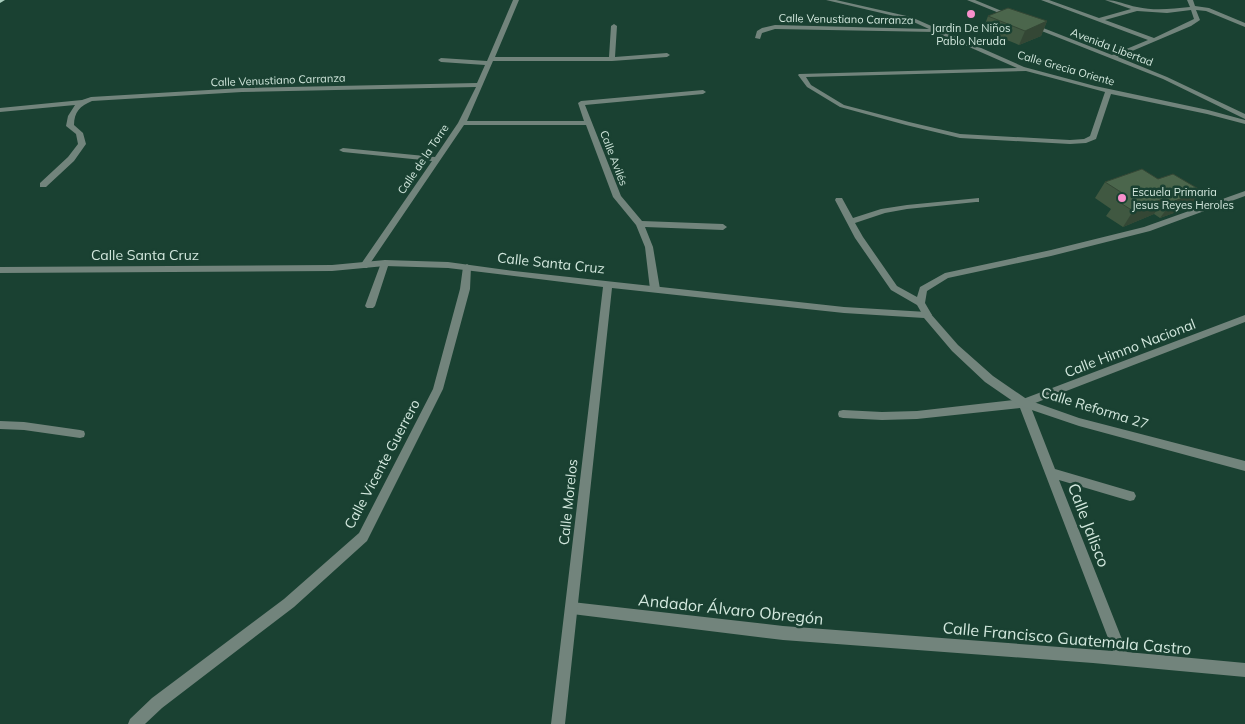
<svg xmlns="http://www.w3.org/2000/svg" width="1245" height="724" viewBox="0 0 1245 724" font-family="Mulish,sans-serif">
	<rect width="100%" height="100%" fill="#1a4132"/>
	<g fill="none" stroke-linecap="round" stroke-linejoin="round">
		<!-- minor -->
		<path fill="#72847c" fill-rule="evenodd" d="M513 0H519L495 57H609L611 26 614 24 617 26 615 57 667 53 670 55 667 57 612 61H493L467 121H584L578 103 581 101 703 90 706 92 703 94 585 105 621 196 642 221 723 224 727 227 723 230 645 227 653 247 660 289 658 291H652L650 289 645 247 636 225 613 197 586 125H464L367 268H361L360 266 361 264 432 161 343 152 339 150 343 148 435 157 458 123 476 87 242 92 92 101C80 106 74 112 74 125L83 133 86 144 74 161 46 187H40V183L68 157 78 144 76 134 66 126 68 116 75 105 0 112V108L82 100 91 97 242 88 477 83 485 65 441 62 438 60 441 58 487 61Z
			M826 0H836L911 17 1024 67 1095 86 1208 110 1245 120V124L1207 114 1111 94 1096 139 1086 143 1070 144 960 138 906 125 840 107 807 87 798 75 799 74 1017 68 935 32 775 29 762 33 760 39 755 38 757 31 762 28 775 25 929 29 907 19ZM1026 71 1105 92 1090 136 1084 139 1070 140 960 134 909 122 844 105 811 85 806 77Z
			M967 0H975L1014 16 1009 17Z
			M1041 0H1049L1099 18 1131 9 1105 0C1117 0 1126 5 1137 7 1154 11 1172 9 1190 7L1187 0H1193L1195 6 1209 8 1245 23V27L1206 11 1196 10 1200 20 1191 26 1118 57 1167 77 1245 114V119L1163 79 1029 26V24H1033L1112 55 1148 40ZM1191 10 1194 19 1154 38 1105 20 1137 11 1167 13Z
			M1245 191V196L1150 231 1051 256 948 278 927 291 925 303 932 315 927 318 924 317 917 305 891 290 855 238 835 200 836 198H842L853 218 881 209 907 205 979 198V202H976L907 209 885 213 855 223 863 237 897 286 917 297 920 287 945 273 1051 250 1144 227Z
			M385 260 389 263 375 306 373 308H367L365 306 381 263Z
			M467 264 471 267 470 289 443 389 367 541 294 607 162 708 145 724H128L130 719 152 698 284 599 359 533 433 389 460 289 463 267Z
			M1245 315V322L1030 405 1055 469 1130 491 1134 492 1136 496 1134 500 1130 501 1059 480 1127 652 1245 663V677L1093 663 783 640 572 614 567 613 565 608 567 603 572 602 783 626 1113 651 1020 408 917 419 882 420 843 418 839 417 838 414 839 411 843 410 882 412 917 411 1023 399Z
			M0 421 24 422 80 430 84 431 85 434 84 437 80 438 24 430 0 429Z"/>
		<!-- tertiary -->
		<path fill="#72847c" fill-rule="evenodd" d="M385 260 448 262 514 271 844 307 927 312 930 313 958 345 993 376 1028 400 1079 418 1245 461V471L1079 426 1020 406 985 382 952 351 924 318 844 313 612 288 565 724H551L603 287 448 268 385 266 332 271 0 273V267L332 265Z"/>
		<!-- primary -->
		<path fill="#aacebd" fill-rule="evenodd" d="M0 0H5L0 3Z"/>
	</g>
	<!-- wall -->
	<path fill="#405841" d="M988 16 1047 21 1041 36 1019 45 983 30Z
		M1142 169 1190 207 1160 218 1154 214 1123 227 1106 216 1111 209 1095 198 1105 182Z"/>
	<!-- shaded-wall -->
	<path fill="#344735" d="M1047 21 1041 36 1019 45 1025 31Z
		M1202 191 1190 207 1160 218 1172 202Z
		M1165 198 1154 214 1123 227 1133 211Z"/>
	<!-- building -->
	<path fill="#4b664c" stroke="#344735" d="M1008 8 1047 21 1025 31 988 16Z
		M1142 169 1158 179 1173 174 1202 191 1172 202 1165 198 1133 211 1116 200 1127 196 1105 182Z"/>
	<!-- markers -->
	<g fill="#f890cc" stroke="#1a4132" stroke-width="2">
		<circle cx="971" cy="14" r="5"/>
		<circle cx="1122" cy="198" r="5"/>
	</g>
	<g text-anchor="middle" stroke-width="5" stroke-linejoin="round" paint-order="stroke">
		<!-- far-street labels -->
		<g font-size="11" fill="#d3e8de" stroke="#1a4132">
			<text transform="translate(846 19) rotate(1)" y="4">Calle Venustiano Carranza</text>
			<text transform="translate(1112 47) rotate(21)" y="4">Avenida Libertad</text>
			<text transform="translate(1066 68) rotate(16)" y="4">Calle Grecia Oriente</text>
			<text transform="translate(278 80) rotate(-2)" y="4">Calle Venustiano Carranza</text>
			<text transform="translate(614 158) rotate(69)" y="4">Calle Avilés</text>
			<text transform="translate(423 159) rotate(-56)" y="4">Calle de la Torre</text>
		</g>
		<!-- far-poi labels -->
		<g font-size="11" fill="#d3e8de" stroke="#1a4132">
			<text x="971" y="32">Jardin De Niños<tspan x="971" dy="13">Pablo Neruda</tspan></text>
			<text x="1132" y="196" text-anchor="start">Escuela Primaria<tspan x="1132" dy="13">Jesus Reyes Heroles</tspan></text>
		</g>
		<!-- street labels -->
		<g font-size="14" fill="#d3e8de" stroke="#1a4132">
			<text x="145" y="260">Calle Santa Cruz</text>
			<text transform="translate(551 263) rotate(6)" y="5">Calle Santa Cruz</text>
			<text transform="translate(1130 348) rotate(-21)" y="5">Calle Himno Nacional</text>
			<text transform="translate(1095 408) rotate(17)" y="5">Calle Reforma 27</text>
			<text transform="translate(382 464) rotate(-62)" y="5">Calle Vicente Guerrero</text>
			<text transform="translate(568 502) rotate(-84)" y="5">Calle Morelos</text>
		</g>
		<!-- near-street labels -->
		<g font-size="16" fill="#d3e8de" stroke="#1a4132">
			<text transform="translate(1089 525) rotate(69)" y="6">Calle Jalisco</text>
			<text transform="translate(731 609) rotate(6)" y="6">Andador Álvaro Obregón</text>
			<text transform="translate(1067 638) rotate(5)" y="6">Calle Francisco Guatemala Castro</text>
		</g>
	</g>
</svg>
